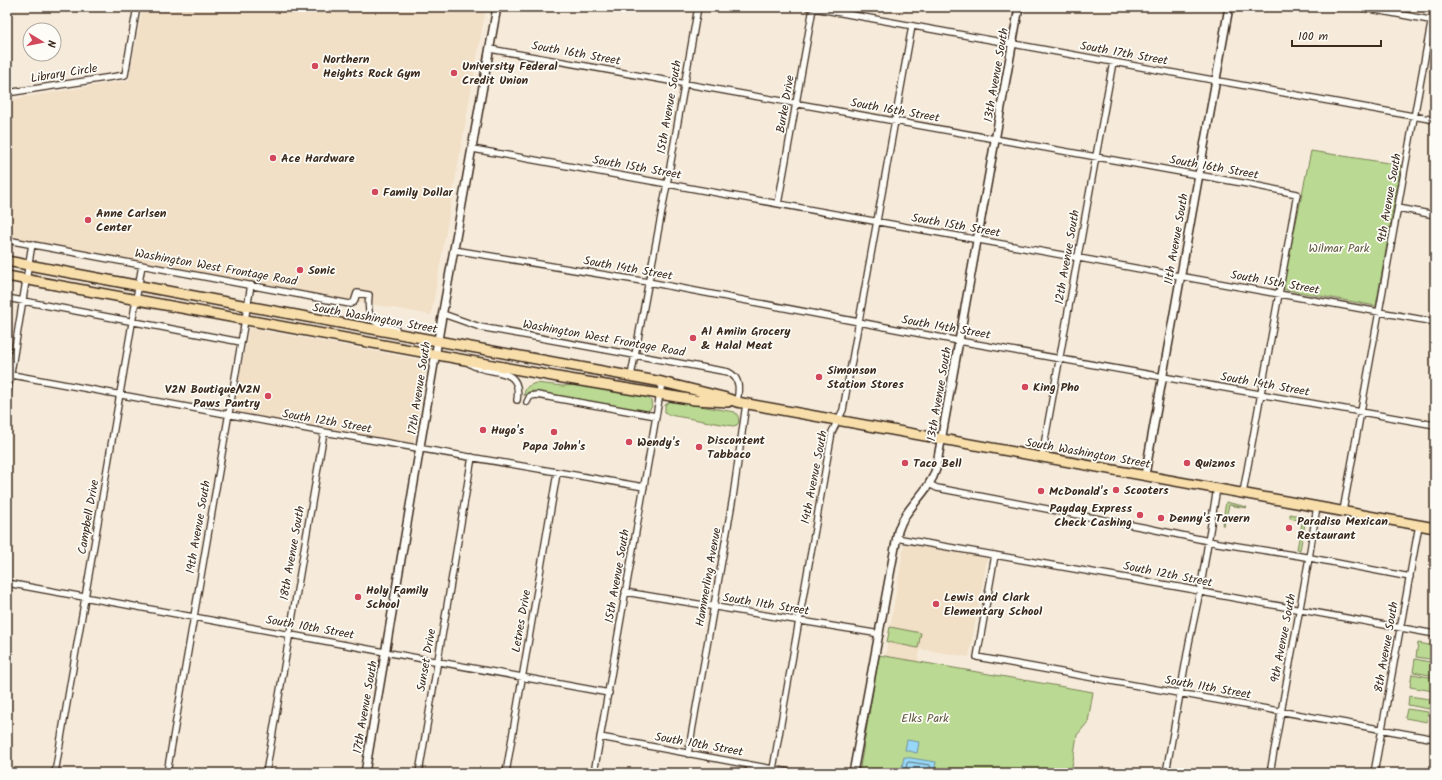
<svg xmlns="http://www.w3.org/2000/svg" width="1442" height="780" viewBox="0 0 1442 780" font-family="Kalam,sans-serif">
	<rect width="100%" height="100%" fill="#f6ebda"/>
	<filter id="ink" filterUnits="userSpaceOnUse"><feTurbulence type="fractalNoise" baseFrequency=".025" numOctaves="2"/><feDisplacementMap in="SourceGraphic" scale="8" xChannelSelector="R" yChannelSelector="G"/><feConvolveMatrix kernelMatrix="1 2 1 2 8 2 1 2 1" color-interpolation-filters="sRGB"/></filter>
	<g filter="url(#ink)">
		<!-- built -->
		<path fill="#f1dfc6" d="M143 7H486L431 315 7 237V100L129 80Z
			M249 328 427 361 413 444 233 412Z
			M905 539 988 554 969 657 920 649 908 719 876 712Z"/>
		<!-- green -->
		<path fill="#bad992" stroke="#7a8258" d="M1311 151 1401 165 1376 306 1282 289Z
			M536 383 563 386 578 385 647 397 651 401 652 407 649 410 646 411 533 391 528 392 524 396C525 387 527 386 536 383Z
			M671 401 735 412 738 416 739 422 737 425 733 426 669 415 665 412V405Z
			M1226 502 1247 507 1246 508 1229 505 1224 525H1222Z
			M1290 514 1306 517 1305 522 1290 518Z
			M1302 523 1305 524 1300 550 1297 549Z
			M890 627 921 633 918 648 887 642Z
			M1418 643 1435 646V660L1416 657Z
			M879 655 1093 692 1088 722 1077 735 1071 773H859Z
			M1415 659 1435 663V676L1413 672Z
			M1412 674 1435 678 1433 691 1410 687Z
			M1409 696 1430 699 1429 709 1408 705Z
			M1407 709 1428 712 1427 722 1405 718Z"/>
		<!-- water -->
		<path fill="#97d8f9" stroke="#7292a1" d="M907 740 919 742 917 753 905 750Z
			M904 757 936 762 934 773 901 772Z"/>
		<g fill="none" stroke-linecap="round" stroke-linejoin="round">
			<!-- shore -->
			<path stroke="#607076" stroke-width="1" d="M905 773 907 763 909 762 930 765 931 773"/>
			<defs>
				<path id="minor" d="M808 7 1435 120
					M1360 7 1435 21
					M490 49 1248 184 1297 194 1243 493
					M7 93 125 75 137 7
					M473 149 1435 322
					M778 204 813 8
					M1398 208 1435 215
					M7 240 350 304 354 302 357 293 369 295C366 321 373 323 396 329
					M454 250 648 282 959 341 1435 425
					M7 298 241 342
					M443 314 480 327 728 372C741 378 739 390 737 402
					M469 363C487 377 523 363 517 400
					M7 374 324 432 644 487
					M631 376 667 184 698 7
					M7 397 32 244
					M527 402 530 396 537 395 656 416
					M1042 456 1113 62
					M929 484 937 488 1147 528 1218 543 1300 556 1410 577
					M1343 511 1434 7
					M896 538 1190 589 1207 593 1435 634
					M995 555 977 657 1435 739
					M7 583 609 693
					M625 592 880 634
					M600 737 794 773
					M688 754 733 497 746 404
					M773 769 832 432 843 410 912 26
					M55 773 142 265
					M167 773 251 285
					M266 773 324 432
					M419 773 472 457
					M506 773 557 473
					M594 773 662 382
					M748 773 750 765
					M1166 773 1189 643 1200 591 1217 488
					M1270 773 1309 558 1317 506
					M1374 773 1419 525"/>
				<path id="tertiary" d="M1145 475 1229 7
					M365 773 440 328 497 7
					M853 773 898 531C905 507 929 493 936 469L1019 7"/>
				<path id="primary" d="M7 261 247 306 662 382 723 397 737 402 1435 528
					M7 276 563 378 695 400 728 402"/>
			</defs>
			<!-- minor casing -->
			<use href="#minor" stroke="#3b2a1e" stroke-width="8"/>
			<!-- tertiary casing -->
			<use href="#tertiary" stroke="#3b2a1e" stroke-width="10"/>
			<!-- primary casing -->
			<use href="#primary" stroke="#3b2a1e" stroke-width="12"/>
			<!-- minor -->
			<use href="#minor" stroke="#fdfcf7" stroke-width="5.5"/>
			<!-- tertiary -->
			<use href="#tertiary" stroke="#fdfcf7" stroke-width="7"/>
			<!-- primary -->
			<use href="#primary" stroke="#f8deab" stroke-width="9"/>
		</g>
	</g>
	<!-- markers -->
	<g fill="#d1495b" stroke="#fdfcf7" stroke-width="1.5">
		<circle cx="315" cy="66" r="4"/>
		<circle cx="454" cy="73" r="4"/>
		<circle cx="273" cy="158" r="4"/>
		<circle cx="375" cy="192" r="4"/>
		<circle cx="88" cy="220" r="4"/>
		<circle cx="300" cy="270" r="4"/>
		<circle cx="693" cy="338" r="4"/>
		<circle cx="819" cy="377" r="4"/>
		<circle cx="1025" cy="387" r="4"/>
		<circle cx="268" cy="396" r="4"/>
		<circle cx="483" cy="430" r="4"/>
		<circle cx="554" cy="432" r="4"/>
		<circle cx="629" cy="442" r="4"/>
		<circle cx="699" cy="447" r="4"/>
		<circle cx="905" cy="463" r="4"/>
		<circle cx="1187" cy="463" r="4"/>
		<circle cx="1116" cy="490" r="4"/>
		<circle cx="1041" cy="491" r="4"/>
		<circle cx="1140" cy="515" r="4"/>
		<circle cx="1161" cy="518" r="4"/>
		<circle cx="1289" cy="528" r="4"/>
		<circle cx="358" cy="597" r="4"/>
		<circle cx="936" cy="604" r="4"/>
	</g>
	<g text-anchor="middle" stroke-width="3.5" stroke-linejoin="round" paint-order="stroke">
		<!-- street labels -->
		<g font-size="12" fill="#3b2a1e" stroke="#fdfcf7">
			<text transform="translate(576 53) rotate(10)" y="4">South 16th Street</text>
			<text transform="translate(1124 53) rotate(10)" y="4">South 17th Street</text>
			<text transform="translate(64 73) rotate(-9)" y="4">Library Circle</text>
			<text transform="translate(996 75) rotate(-80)" y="4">13th Avenue South</text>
			<text transform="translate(785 104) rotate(-80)" y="4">Burke Drive</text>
			<text transform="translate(669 107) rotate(-80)" y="4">15th Avenue South</text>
			<text transform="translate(895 110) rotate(10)" y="4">South 16th Street</text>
			<text transform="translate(637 167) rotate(10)" y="4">South 15th Street</text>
			<text transform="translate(1214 167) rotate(10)" y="4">South 16th Street</text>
			<text transform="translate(1389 198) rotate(-80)" y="4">9th Avenue South</text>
			<text transform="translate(956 225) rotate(10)" y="4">South 15th Street</text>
			<text transform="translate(1176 239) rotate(-80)" y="4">11th Avenue South</text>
			<text transform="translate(1067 257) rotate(-80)" y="4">12th Avenue South</text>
			<text transform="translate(216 267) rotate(10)" y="4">Washington West Frontage Road</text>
			<text transform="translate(628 268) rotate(10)" y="4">South 14th Street</text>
			<text transform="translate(1275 282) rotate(10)" y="4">South 15th Street</text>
			<text transform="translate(375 318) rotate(10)" y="4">South Washington Street</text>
			<text transform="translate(946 327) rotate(10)" y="4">South 14th Street</text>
			<text transform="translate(604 338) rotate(10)" y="4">Washington West Frontage Road</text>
			<text transform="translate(1265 384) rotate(10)" y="4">South 14th Street</text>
			<text transform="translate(419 388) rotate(-81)" y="4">17th Avenue South</text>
			<text transform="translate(939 394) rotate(-80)" y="4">13th Avenue South</text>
			<text transform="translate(327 421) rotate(10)" y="4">South 12th Street</text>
			<text transform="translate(1088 453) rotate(10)" y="4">South Washington Street</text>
			<text transform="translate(814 477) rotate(-79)" y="4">14th Avenue South</text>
			<text transform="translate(88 517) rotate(-80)" y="4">Campbell Drive</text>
			<text transform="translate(198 527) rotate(-80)" y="4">19th Avenue South</text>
			<text transform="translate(292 553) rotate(-80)" y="4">18th Avenue South</text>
			<text transform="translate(1168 574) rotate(11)" y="4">South 12th Street</text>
			<text transform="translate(617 576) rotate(-80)" y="4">15th Avenue South</text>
			<text transform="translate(708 577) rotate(-80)" y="4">Hammerling Avenue</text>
			<text transform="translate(766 604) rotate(9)" y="4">South 11th Street</text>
			<text transform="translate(521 621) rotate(-80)" y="4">Letnes Drive</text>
			<text transform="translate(310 627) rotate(10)" y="4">South 10th Street</text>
			<text transform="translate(1283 638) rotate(-79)" y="4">9th Avenue South</text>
			<text transform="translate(1386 647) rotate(-80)" y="4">8th Avenue South</text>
			<text transform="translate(426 660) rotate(-80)" y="4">Sunset Drive</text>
			<text transform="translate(1208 687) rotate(10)" y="4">South 11th Street</text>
			<text transform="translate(365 707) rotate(-80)" y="4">17th Avenue South</text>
			<text transform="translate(699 744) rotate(10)" y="4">South 10th Street</text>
		</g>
		<!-- poi labels -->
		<g font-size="12" font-weight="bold" fill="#3b2a1e" stroke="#fdfcf7" text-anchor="start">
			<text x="323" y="63">Northern<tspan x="323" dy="14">Heights Rock Gym</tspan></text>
			<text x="462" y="70">University Federal<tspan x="462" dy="14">Credit Union</tspan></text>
			<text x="281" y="162">Ace Hardware</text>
			<text x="383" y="196">Family Dollar</text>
			<text x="96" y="217">Anne Carlsen<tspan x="96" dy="14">Center</tspan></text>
			<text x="308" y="274">Sonic</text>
			<text x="701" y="335">Al Amiin Grocery<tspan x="701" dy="14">&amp; Halal Meat</tspan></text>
			<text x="827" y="374">Simonson<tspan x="827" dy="14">Station Stores</tspan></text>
			<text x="1033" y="391">King Pho</text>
			<text x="260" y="393" text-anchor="end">V2N Boutique/V2N<tspan x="260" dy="14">Paws Pantry</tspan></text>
			<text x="491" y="434">Hugo's</text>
			<text x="707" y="444">Discontent<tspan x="707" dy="14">Tabbaco</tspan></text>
			<text x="637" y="446">Wendy's</text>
			<text x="554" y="450" text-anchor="middle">Papa John's</text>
			<text x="913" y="467">Taco Bell</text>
			<text x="1195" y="467">Quiznos</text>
			<text x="1124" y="494">Scooters</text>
			<text x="1049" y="495">McDonald's</text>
			<text x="1132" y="512" text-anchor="end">Payday Express<tspan x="1132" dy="14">Check Cashing</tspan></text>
			<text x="1169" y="522">Denny's Tavern</text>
			<text x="1297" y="525">Paradiso Mexican<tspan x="1297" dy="14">Restaurant</tspan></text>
			<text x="366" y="594">Holy Family<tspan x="366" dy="14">School</tspan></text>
			<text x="944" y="601">Lewis and Clark<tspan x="944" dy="14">Elementary School</tspan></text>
		</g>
		<!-- park labels -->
		<g font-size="12" fill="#5b563b" stroke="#fdfcf7">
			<text x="1339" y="252">Wilmar Park</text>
			<text x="925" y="722">Elks Park</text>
		</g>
	</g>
	<!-- margin -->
	<rect width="1442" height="780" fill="none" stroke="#fdfcf7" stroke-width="24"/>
	<rect x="12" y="12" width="1418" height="756" fill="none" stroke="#3b2a1e" stroke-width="1.5" filter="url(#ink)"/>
	<!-- north arrow -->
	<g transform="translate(42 42) rotate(100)"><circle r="19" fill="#fdfcf7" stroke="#afa8a0"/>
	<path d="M0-3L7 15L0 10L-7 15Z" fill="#d1495b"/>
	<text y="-6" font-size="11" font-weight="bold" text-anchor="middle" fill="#3b2a1e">N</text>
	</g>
	<!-- scale -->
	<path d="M1292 40v6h89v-6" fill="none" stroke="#3b2a1e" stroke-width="2"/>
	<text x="1298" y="40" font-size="12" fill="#3b2a1e" stroke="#fdfcf7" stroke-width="3" paint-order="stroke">100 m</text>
</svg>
